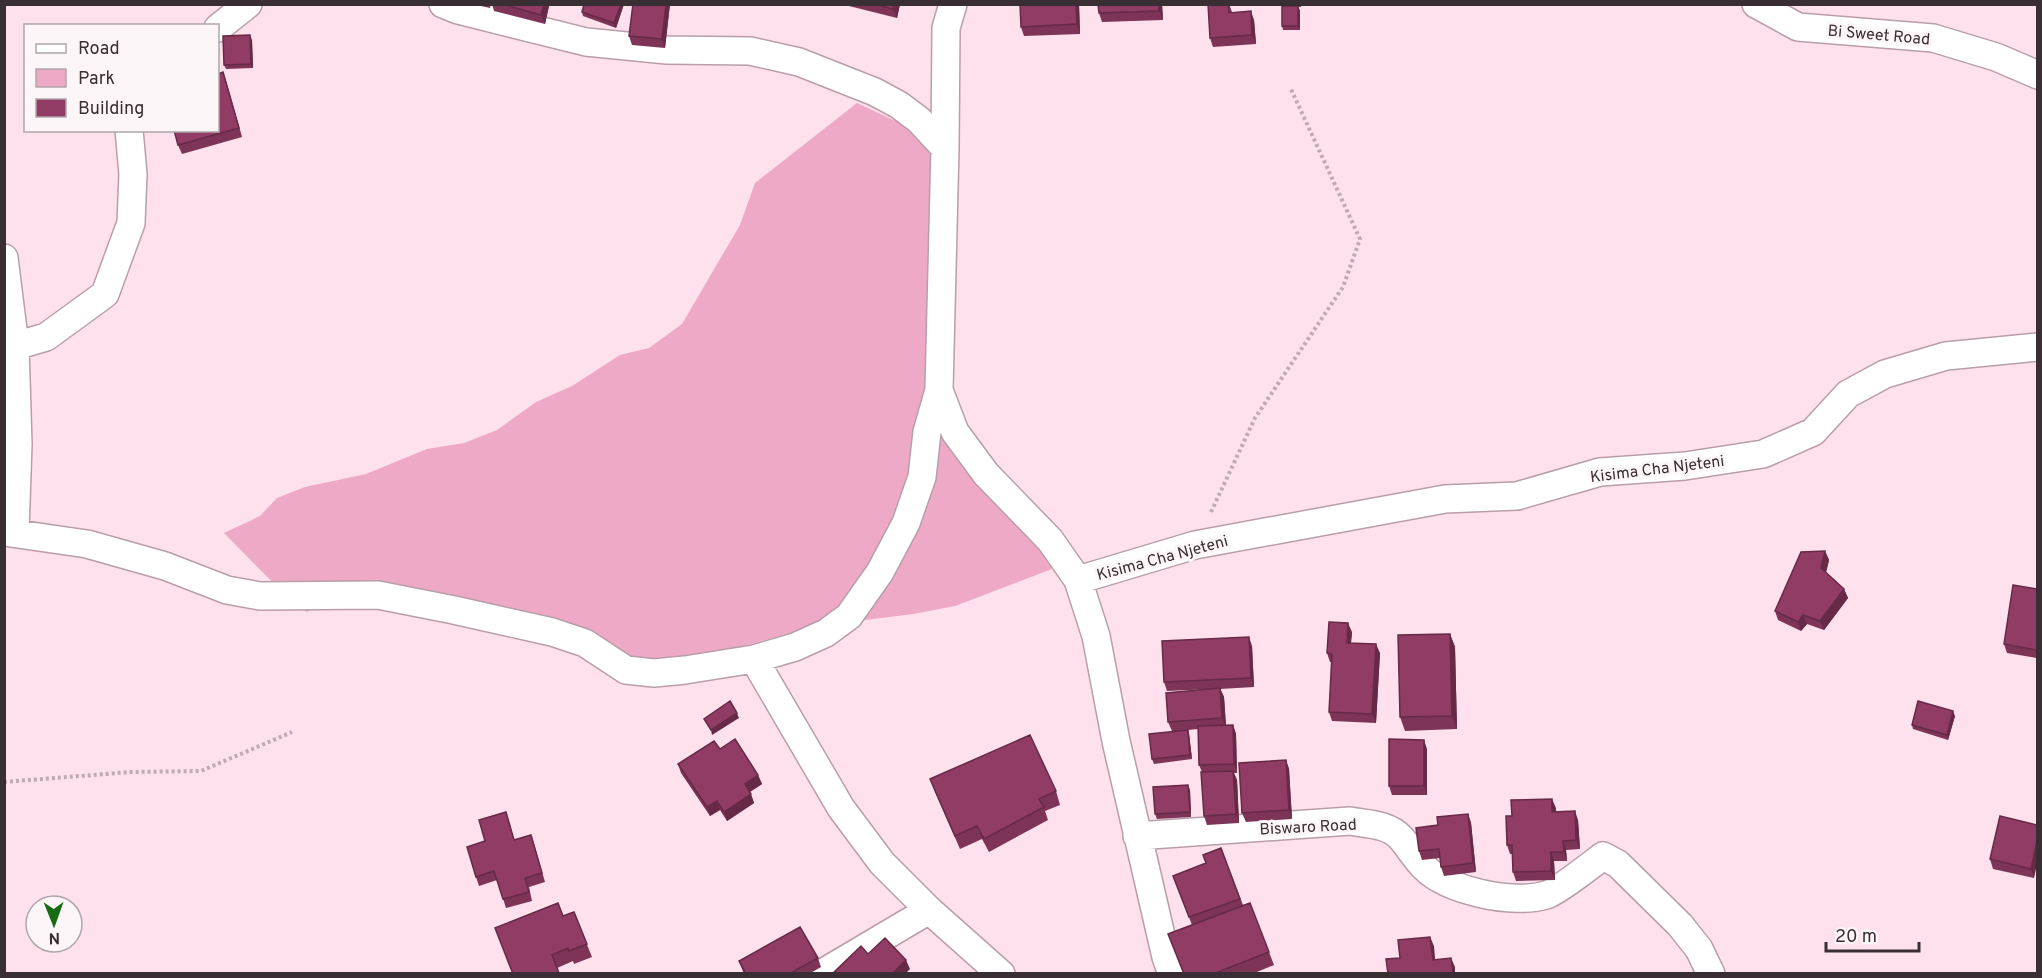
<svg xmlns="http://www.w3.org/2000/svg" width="2042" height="978" viewBox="0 0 2042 978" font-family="Overpass,sans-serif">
	<rect width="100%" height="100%" fill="#fee1ec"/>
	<!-- green -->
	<path fill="#eda9c6" d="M857 103 917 131 934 146 929 381 1052 569 955 606 913 614 810 627 717 654 632 663 427 612 325 603 307 612 294 604 224 533 260 516 277 498 305 487 366 474 427 449 464 443 497 430 536 402 572 386 620 355 649 348 682 324 740 225 755 183Z"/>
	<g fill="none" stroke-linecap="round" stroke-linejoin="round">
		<defs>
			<path id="minor" d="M443 4 458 10 586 42 667 50 750 51 799 62 875 92 899 105 919 120 945 148
				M953 4 946 28 945 148 939 390 955 432 986 474 1050 540 1078 580 1096 636 1116 741 1166 957 1172 974
				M1756 4 1798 27 1933 38 1996 57 2038 75
				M218 28 248 4
				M4 258 15 346 18 444 15 532
				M15 346 46 337 105 294 131 223 133 174 129 130
				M4 532 87 544 165 566 227 590 260 596 378 595 454 610 552 632 585 643 626 670 654 673 685 670 754 659 795 647 826 633 849 616 880 572 906 523 922 477 927 432 939 390
				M1078 580 1195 545 1445 499 1517 496 1600 472 1685 466 1763 454 1813 432 1848 394 1885 374 1946 356 2038 347
				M754 659 841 808 882 863 929 910 1001 974
				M1137 836 1350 821C1367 824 1389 824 1401 838 1409 847 1415 858 1424 867 1447 891 1514 905 1546 895 1557 892 1591 865 1603 856L1618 864 1680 925 1699 949 1711 974
				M821 974 929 910"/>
		</defs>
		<!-- minor casing -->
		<use href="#minor" stroke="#b99ea9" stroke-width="30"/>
		<!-- path -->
		<path stroke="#c0a9b2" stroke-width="4" stroke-dasharray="3 3" stroke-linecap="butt" d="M1211 512 1255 418 1343 287 1360 239 1290 87
			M4 782 131 772 201 771 292 732"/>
		<!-- minor -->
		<use href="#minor" stroke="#fff" stroke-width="27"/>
	</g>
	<!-- wall -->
	<path fill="#7d3457" d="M472 4H491L490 8Z
		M492 4H549V6L545 24 494 11Z
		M584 4H624L616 28 583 16 582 12Z
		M670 4 665 48 632 45 629 36Z
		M841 4H900L897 18Z
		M1079 4 1080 34 1024 36 1021 27Z
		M1162 4 1163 20 1102 22 1099 13Z
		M1229 4 1232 12 1254 20 1256 44 1213 47 1210 38Z
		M1254 4H1302L1301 7H1298L1300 11V30H1283L1282 26 1287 6Z
		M252 40 253 68 226 69 224 65Z
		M223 72 242 137 182 154 178 145Z
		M1825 551 1829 560 1826 572 1844 589 1848 598 1824 630 1807 624 1801 631 1778 620 1775 611Z
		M2037 589V658L2007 653 2004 644Z
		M1352 632 1351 643 1380 653 1376 723 1332 721 1329 712 1332 662H1330L1327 653Z
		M1450 634 1455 647 1457 729 1405 731 1400 717Z
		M1252 646 1254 687 1220 689 1224 697 1226 725H1233L1236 734 1237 773H1234L1237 780 1239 823 1207 825 1204 816 1202 772 1199 765 1198 729 1188 730 1189 734 1192 759 1154 764 1152 759 1172 731 1168 722 1210 689 1167 691 1164 682Z
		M1955 716 1948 740 1913 729 1912 725Z
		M720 749 758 775 762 784 750 792 754 803 727 821 720 810 710 816 681 773 678 764Z
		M1427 749V795H1392L1389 786Z
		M1286 760 1289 769 1292 819 1246 822 1242 813Z
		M930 779 1056 791 1060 805 1045 811 1048 820 989 852 982 839 960 849 935 792Z
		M1190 790 1191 817 1157 819 1155 814Z
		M1556 808V812L1578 820 1580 849 1566 850 1567 861H1554L1555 880 1516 881 1513 872 1512 854H1510L1507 845 1512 816Z
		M1468 814 1471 823 1476 872 1444 876 1441 867 1440 858 1422 860 1419 851 1438 825Z
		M509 821 514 840 534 844 545 882 529 887 532 901 506 908 497 880 479 886 476 877 485 841Z
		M2037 825 2034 878 1993 869 1990 859Z
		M1221 848 1243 905 1250 903 1274 965 1252 974H1184L1168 934 1192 925 1173 876 1206 864Z
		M574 912 592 957 574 964 573 961 557 968 513 974 563 916Z
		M818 958 821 967 809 974H744L739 961Z"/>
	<!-- shaded-wall -->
	<path fill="#662a47" d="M544 4H549V6L545 24 541 15Z
		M621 4H624L616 28 614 23Z
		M666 4H670L665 48 662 39Z
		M894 4H900L897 18 893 9Z
		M1076 4H1079L1080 34 1077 24Z
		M1159 4H1162L1163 20 1159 11Z
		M1298 6 1300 11V30L1298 26Z
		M1251 11 1254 20 1256 44 1252 35Z
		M250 35 252 40 253 68 251 64Z
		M223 72 226 81 242 137 239 128Z
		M1825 551 1829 560 1825 577 1821 568Z
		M1844 589 1848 598 1824 630 1820 621Z
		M1803 615 1807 624 1801 631 1798 622Z
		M1348 623 1352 632 1350 652 1347 643Z
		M1450 634 1455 647 1457 729 1452 716Z
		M1249 637 1252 646 1254 687 1251 678Z
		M1376 644 1380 653 1376 723 1372 714Z
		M1220 688 1224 697 1226 727 1222 718Z
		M1953 711 1955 716 1948 740 1947 735Z
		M737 713 739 718 712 735 711 730Z
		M1233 725 1236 734 1237 773 1234 764Z
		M1188 730 1189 734 1192 759 1190 755Z
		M1424 740 1427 749V795L1424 786Z
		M1286 760 1289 769 1292 819 1289 810Z
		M1233 771 1237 780 1239 823 1236 814Z
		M758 775 762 784 748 793 745 784Z
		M1188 785 1190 790 1191 817 1190 812Z
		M751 794 754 803 727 821 724 812Z
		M1552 799 1556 808V821L1552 812Z
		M717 801 720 810 710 816 707 807Z
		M1575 811 1578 820 1580 849 1576 840Z
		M1468 814 1471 823 1476 872 1473 863Z
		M1563 841 1566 850 1567 861 1564 852Z
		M2037 841V864L2034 878 2031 869Z
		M1551 852 1554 861 1555 880 1551 871Z
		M1430 937 1434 946 1436 969 1433 960Z
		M1451 958 1455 967V974H1453Z
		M906 960 910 969 905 974H892Z"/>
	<!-- building -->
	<path fill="#913c65" stroke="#662a47" stroke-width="1.5" d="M502 4H544L541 15Z
		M584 4H621L614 23 582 12Z
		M633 4H666L662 39 629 36Z
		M875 4H894L893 9Z
		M1020 4H1076L1077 24 1021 27Z
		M1098 4H1159V11L1099 13Z
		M1208 4H1228L1229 13 1251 11 1252 35 1210 38Z
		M1282 6H1298V26H1282Z
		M250 35 251 64 224 65 223 36Z
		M223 72 239 128 178 145 174 130H218V74Z
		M1825 551 1821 568 1844 589 1820 621 1803 615 1798 622 1775 611 1801 552Z
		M2013 585 2037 589V650L2004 644Z
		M1329 622 1348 623 1347 643 1376 644 1372 714 1329 712 1332 654 1327 653Z
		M1450 634 1452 716 1400 717 1398 635Z
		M1249 637 1251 678 1164 682 1162 641Z
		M1220 688 1222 718 1168 722 1166 693Z
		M730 701 737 713 711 730 704 719Z
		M1918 701 1953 711 1947 735 1912 725Z
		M1233 725 1234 764 1199 765 1198 726Z
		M1188 730 1190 755 1152 759 1149 734Z
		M1030 735 1056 791 1039 799 1044 807 984 839 977 826 955 836 930 779Z
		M735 739 758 775 745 784 751 794 724 812 717 801 707 807 678 764 714 741 720 749Z
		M1389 739 1424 740V786H1389Z
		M1286 760 1289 810 1242 813 1239 763Z
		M1233 771 1236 814 1204 816 1201 772Z
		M1188 785 1190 812 1155 814 1153 787Z
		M1552 799V812L1575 811 1576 840 1563 841 1564 852H1551V871L1513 872 1512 845H1507L1506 816H1512L1511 800Z
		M506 812 514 840 531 835 542 873 525 878 529 892 503 899 494 871 476 877 467 847 485 841 479 820Z
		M1468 814 1473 863 1441 867 1439 849 1419 851 1416 828 1438 825 1437 817Z
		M2000 816 2037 825V841L2031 869 1990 859Z
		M1221 848 1240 899 1189 917 1173 876 1206 863 1203 855Z
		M558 903 563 916 574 912 587 944 569 951 568 948 552 955 559 973 513 974 495 928Z
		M1250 903 1269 952 1213 974H1184L1168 934Z
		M800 927 818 958 789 974H746L739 961Z
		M1430 937 1433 960 1451 958 1453 974H1388L1386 959 1400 958 1398 940Z
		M885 938 906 960 892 974H832L861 946 868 954Z"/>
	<g text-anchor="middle" stroke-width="6" stroke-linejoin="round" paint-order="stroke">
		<!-- street labels -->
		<g font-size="16" fill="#392e33" stroke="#fcf6f8">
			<text transform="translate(1879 34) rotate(5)" y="6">Bi Sweet Road</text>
			<text transform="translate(1657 468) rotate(-7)" y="6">Kisima Cha Njeteni</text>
			<text transform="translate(1162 557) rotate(-15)" y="6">Kisima Cha Njeteni</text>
			<text transform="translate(1308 826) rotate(-3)" y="6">Biswaro Road</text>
		</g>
	</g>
	<!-- border -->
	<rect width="2042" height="978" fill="none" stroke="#392e33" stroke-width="12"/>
	<!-- legend -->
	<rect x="24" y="24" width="195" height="108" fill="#fcf6f8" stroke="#aea6a9" stroke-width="1.5"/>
	<rect x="36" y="44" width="30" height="9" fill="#ffffff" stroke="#aea6a9" stroke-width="1.5"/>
	<text x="78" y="54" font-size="18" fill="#392e33">Road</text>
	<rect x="36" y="69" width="30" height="18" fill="#eda9c6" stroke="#aea6a9" stroke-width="1.5"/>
	<text x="78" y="84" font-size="18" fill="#392e33">Park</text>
	<rect x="36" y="99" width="30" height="18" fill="#913c65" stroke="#aea6a9" stroke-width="1.5"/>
	<text x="78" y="114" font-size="18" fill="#392e33">Building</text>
	<!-- north arrow -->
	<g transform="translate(54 924) rotate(179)"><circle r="28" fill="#fcf6f8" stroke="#aea6a9" stroke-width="1.5"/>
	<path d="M0-4.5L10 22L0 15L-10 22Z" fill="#176b12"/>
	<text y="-9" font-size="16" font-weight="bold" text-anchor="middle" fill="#392e33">N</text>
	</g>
	<!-- scale -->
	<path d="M1826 942v9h93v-9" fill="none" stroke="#392e33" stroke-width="3"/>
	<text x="1835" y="942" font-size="18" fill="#392e33" stroke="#fcf6f8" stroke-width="4.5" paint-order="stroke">20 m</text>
</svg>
